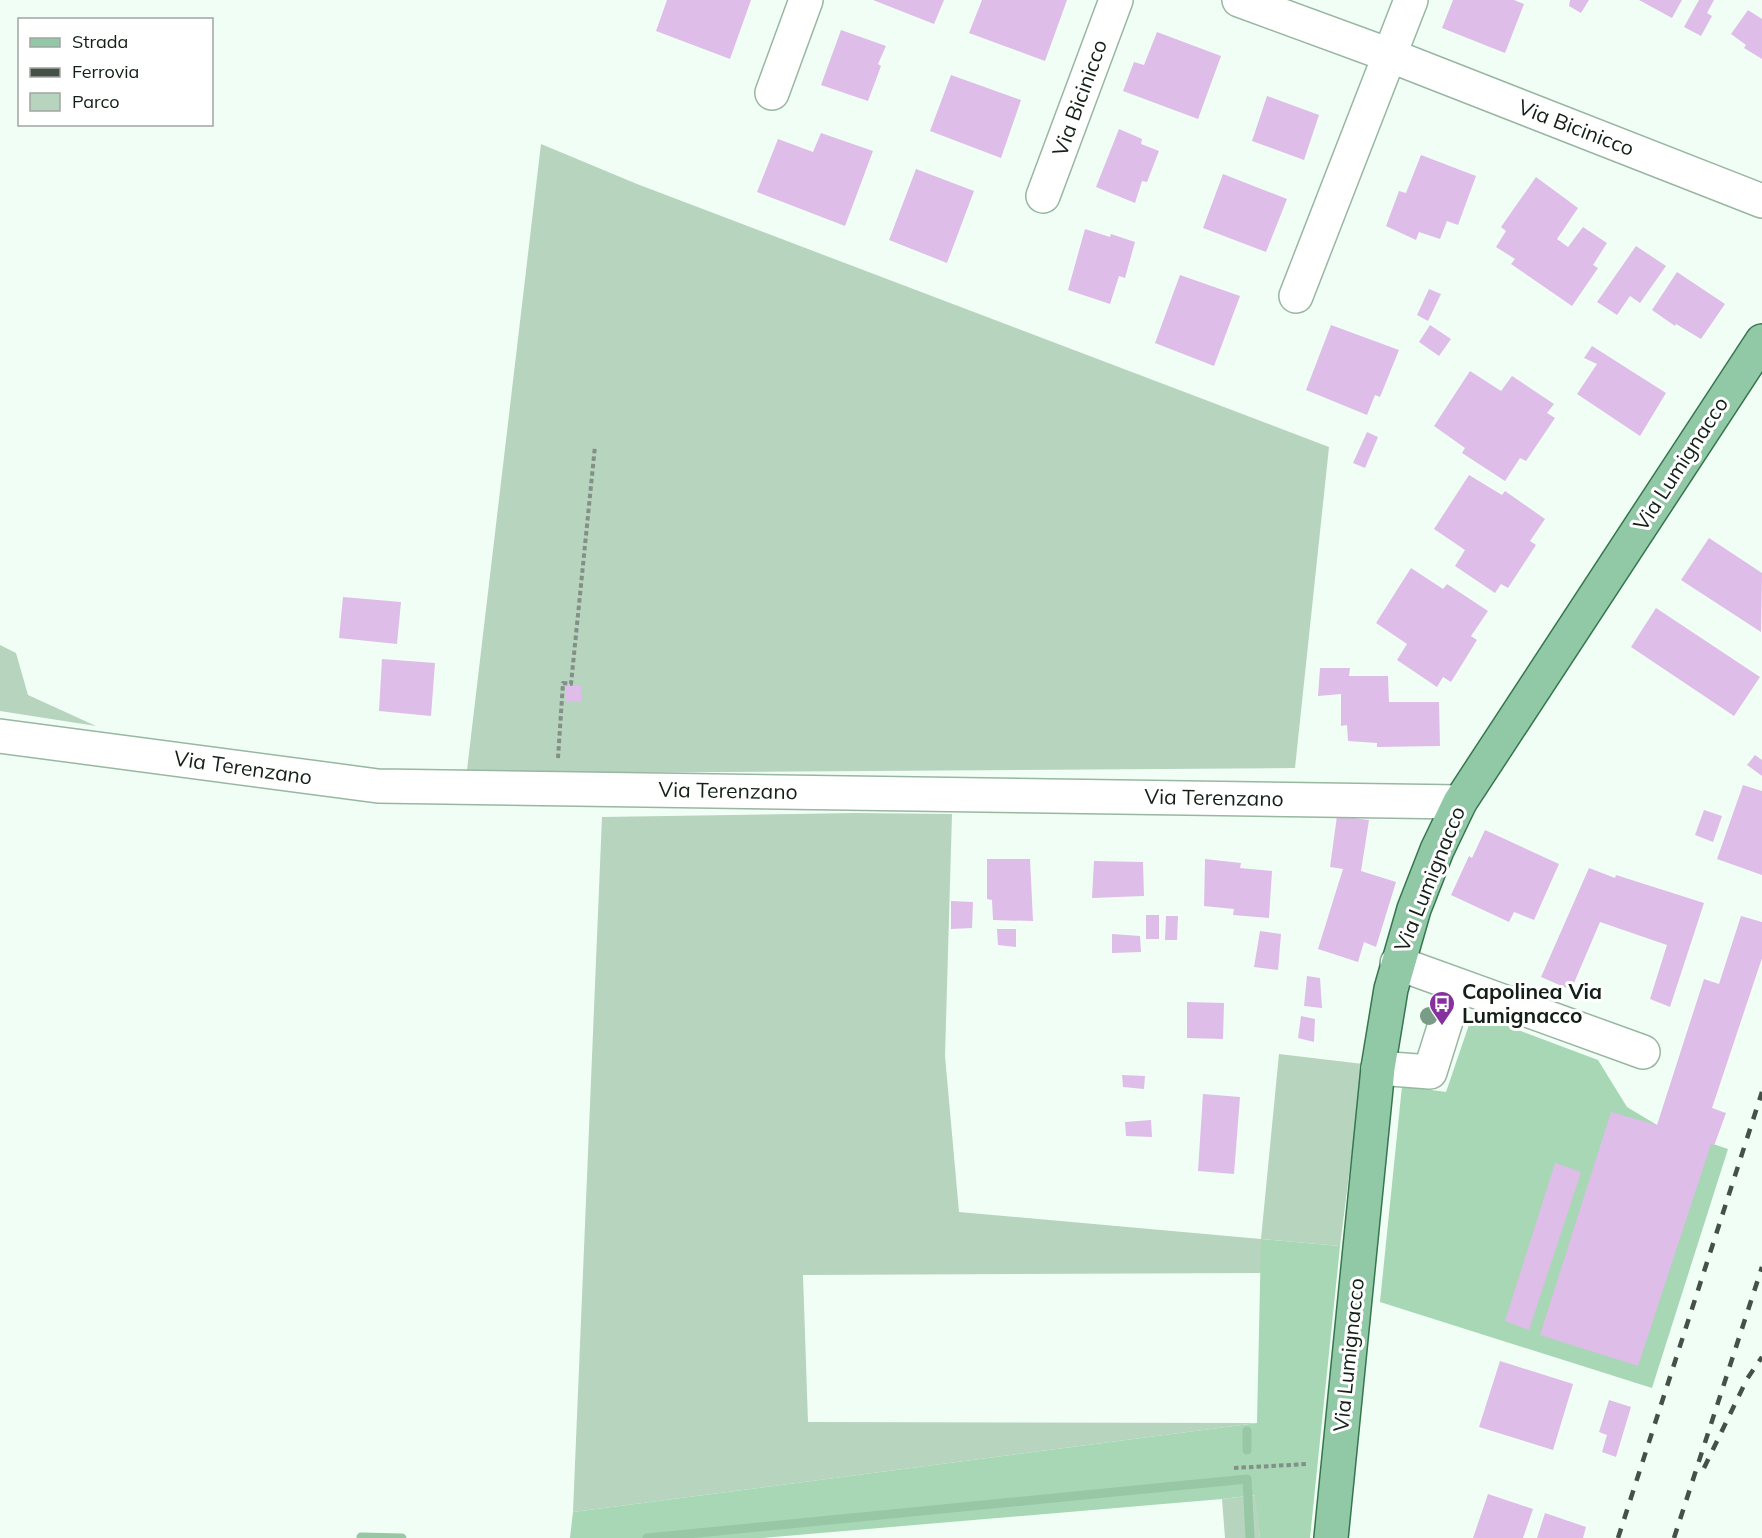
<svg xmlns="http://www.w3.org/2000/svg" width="1762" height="1538" viewBox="0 0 1762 1538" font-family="Mulish,sans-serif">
	<rect width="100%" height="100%" fill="#f1fef5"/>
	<!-- green -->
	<path fill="#b7d4bf" d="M541 144 637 184 1329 447 1295 768 581 773 467 770Z
		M0 645 16 653 28 695 96 726 0 711Z
		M856 813 952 814 945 1056 959 1212 1261 1239 1279 1054 1363 1064 1340 1246 1262 1239 1261 1273 803 1275 808 1422 1257 1423 573 1512 602 817Z
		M1256 1495 1260 1538H1225L1222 1499Z"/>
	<!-- forest -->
	<path fill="#a7d7b5" d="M1473 1013 1598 1060 1627 1107 1657 1125 1728 1149 1652 1388 1380 1302 1402 1086 1446 1092Z
		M1261 1239 1340 1246 1310 1538H1260L1255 1495 1222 1499 761 1538H570L573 1512 1257 1423Z"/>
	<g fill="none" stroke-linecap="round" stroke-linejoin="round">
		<!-- stream -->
		<path stroke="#97c7a5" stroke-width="9" d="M1247 1450V1431
			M361 1537 402 1538
			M647 1538 1247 1479 1250 1538"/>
	</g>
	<!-- building -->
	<path fill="#debde9" d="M667 0H751L730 59 656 31Z
		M873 0H944L934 24Z
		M982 0H1067L1045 61 969 33Z
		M1453 0H1514L1524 4 1505 53 1442 28Z
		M1570 0H1589L1581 13 1569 6Z
		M1639 0H1682L1672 18Z
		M1699 0H1714L1707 13 1712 16 1701 36 1684 27Z
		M1748 10 1762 19V59L1744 48 1746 45 1731 34Z
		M841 30 886 46 878 64 881 66 868 101 821 85Z
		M1157 32 1221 56 1198 119 1123 91 1134 62 1144 65Z
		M951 75 1021 100 1001 158 930 131Z
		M1267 96 1319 115 1304 160 1252 141Z
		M1119 129 1142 139 1141 144 1159 151 1147 182 1142 181 1135 203 1096 187Z
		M821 133 873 151 845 226 757 192 778 139 813 152Z
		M1421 155 1476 176 1458 225 1447 221 1440 239 1419 232 1416 240 1386 226 1399 191 1406 193Z
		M916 169 974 191 947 263 889 240Z
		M1223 174 1287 199 1266 252 1203 228Z
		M1536 177 1578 208 1557 239 1568 247 1583 227 1607 243 1593 265 1598 268 1572 306 1511 264 1515 259 1496 247 1506 231 1501 227Z
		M1085 229 1110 237 1111 234 1135 242 1125 278 1119 276 1110 304 1068 290Z
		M1636 246 1666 266 1640 303 1630 296 1617 315 1597 302Z
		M1677 272 1725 304 1701 339 1676 324 1675 326 1652 310Z
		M1180 275 1240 296 1214 366 1155 343Z
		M1429 289 1441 294 1428 321 1417 315Z
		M1331 325 1399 350 1380 397 1375 395 1367 415 1306 390Z
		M1430 325 1451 339 1439 356 1419 342Z
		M1592 346 1666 393 1640 436 1577 394 1597 364 1584 358Z
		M1470 371 1501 391 1512 376 1554 404 1547 413 1555 418 1526 461 1520 458 1505 481 1462 453 1465 448 1434 426Z
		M1367 432 1378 437 1365 468 1353 463Z
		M1469 475 1502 495 1505 491 1545 519 1530 541 1536 545 1508 588 1501 584 1495 593 1455 566 1465 550 1434 529Z
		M1709 538 1762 573 1761 632 1681 580Z
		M1411 568 1443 589 1447 584 1488 611 1471 636 1477 640 1451 682 1443 677 1437 687 1397 660 1407 644 1376 623Z
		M343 597 401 602 397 644 339 638Z
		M1656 608 1760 677 1734 716 1631 647Z
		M382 659 435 663 431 716 379 711Z
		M1320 668H1350L1349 676H1388L1389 702H1439L1440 746 1377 747V743L1348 741 1347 725 1341 726V694L1318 696Z
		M565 686H581V702L565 701Z
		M1755 755 1762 760V776L1747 765Z
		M1743 785 1762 791V875L1717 859Z
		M1704 810 1722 816 1713 842 1695 835Z
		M1337 816 1369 820 1361 871 1396 882 1376 947 1364 942 1358 962 1318 949 1343 869 1330 867Z
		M1485 830 1559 864 1534 920 1514 912 1509 922 1451 895 1469 856 1472 858Z
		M987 859H1030L1033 921 993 920 992 900 987 899Z
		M1205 859 1241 863 1240 868 1272 871 1269 918 1233 915 1234 909 1204 906Z
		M1094 861 1143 862 1144 896 1092 898Z
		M1589 868 1615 878 1616 875 1704 903 1670 1007 1650 999 1667 945 1600 922 1571 990 1541 977Z
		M951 901 973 902 972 928 951 929Z
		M1146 915H1159V939H1146Z
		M1166 916H1178L1177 940H1165Z
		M1741 916 1762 922V958L1712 1108 1726 1113 1714 1146 1711 1144 1638 1366 1540 1335 1611 1112 1657 1125 1704 979 1719 984Z
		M997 929H1016V947L998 945Z
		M1260 931 1281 934 1278 970 1254 967Z
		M1112 934 1140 936 1141 952 1112 953Z
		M1307 976 1320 978 1322 1008 1304 1006Z
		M1187 1002 1224 1003 1223 1039 1187 1038Z
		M1301 1016 1315 1019 1314 1042 1298 1038Z
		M1122 1075 1145 1076 1144 1089 1123 1087Z
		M1203 1094 1240 1097 1234 1174 1198 1171Z
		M1151 1120 1152 1137 1126 1136 1125 1122Z
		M1555 1163 1581 1172 1529 1330 1505 1321Z
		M1500 1361 1573 1384 1553 1450 1479 1427Z
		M1609 1400 1631 1407 1616 1457 1602 1452 1607 1435 1599 1432Z
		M1488 1494 1533 1509 1523 1538H1473Z
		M1545 1513 1586 1527 1583 1538H1537Z"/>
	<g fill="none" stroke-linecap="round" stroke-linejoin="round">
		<defs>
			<path id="minor" d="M1239 0 1389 55 1762 201
				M772 93 806 0
				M1043 196 1116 0
				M1296 296 1411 0
				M0 736 378 786 1460 802
				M1397 963 1643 1052
				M1378 1068 1430 1072 1457 986"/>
			<path id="major" d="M1331 1538 1378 1068 1391 989 1414 909 1437 850 1460 802 1762 341"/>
		</defs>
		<!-- minor casing -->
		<use href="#minor" stroke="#98b7a0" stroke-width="36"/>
		<!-- major casing -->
		<use href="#major" stroke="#35764e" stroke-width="36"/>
		<!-- path -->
		<path stroke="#839087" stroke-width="4" stroke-dasharray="4.5 3" stroke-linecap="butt" d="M558 758 563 683 571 684 595 446
			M1234 1468 1308 1464"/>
		<!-- minor -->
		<use href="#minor" stroke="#fff" stroke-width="33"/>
		<!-- major -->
		<use href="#major" stroke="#91c9a6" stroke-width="33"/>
		<!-- rail -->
		<path stroke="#445048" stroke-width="4.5" stroke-dasharray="10 10" stroke-linecap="butt" d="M1704 1468 1747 1379 1762 1357
			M1618 1538 1762 1092
			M1674 1538 1762 1267"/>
	</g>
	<!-- trees -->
	<circle fill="#799c86" cx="1429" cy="1016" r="9"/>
	<!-- icons -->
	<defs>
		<symbol id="bus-pin" viewBox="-11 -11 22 30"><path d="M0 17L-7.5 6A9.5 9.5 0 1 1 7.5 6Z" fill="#87319f" stroke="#fff"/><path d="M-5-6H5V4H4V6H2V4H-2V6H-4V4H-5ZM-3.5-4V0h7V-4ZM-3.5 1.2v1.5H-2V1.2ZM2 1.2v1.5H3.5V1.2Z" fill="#fff"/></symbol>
	</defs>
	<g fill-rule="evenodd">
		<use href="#bus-pin" x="1427" y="989" width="30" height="40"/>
	</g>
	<g text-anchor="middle" stroke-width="6" stroke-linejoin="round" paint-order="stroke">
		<!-- street labels -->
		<g font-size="21" fill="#131f17" stroke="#fff">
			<text transform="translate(1080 98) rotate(-70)" y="7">Via Bicinicco</text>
			<text transform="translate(1576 128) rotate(21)" y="7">Via Bicinicco</text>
			<text transform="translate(1681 464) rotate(-57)" y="7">Via Lumignacco</text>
			<text transform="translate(243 768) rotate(8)" y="7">Via Terenzano</text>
			<text transform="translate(728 791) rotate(1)" y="7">Via Terenzano</text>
			<text transform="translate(1214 798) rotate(1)" y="7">Via Terenzano</text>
			<text transform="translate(1430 879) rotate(-68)" y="7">Via Lumignacco</text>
			<text transform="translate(1349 1355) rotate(-84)" y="7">Via Lumignacco</text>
		</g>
		<!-- poi labels -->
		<g font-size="21" font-weight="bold" fill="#131f17" stroke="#fff" text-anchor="start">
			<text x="1462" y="999">Capolinea Via<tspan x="1462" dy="24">Lumignacco</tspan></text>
		</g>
	</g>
	<!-- legend -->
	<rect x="18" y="18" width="195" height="108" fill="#ffffff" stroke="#a1a5a2" stroke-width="1.5"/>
	<rect x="30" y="38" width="30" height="9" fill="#91c9a6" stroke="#a1a5a2" stroke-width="1.5"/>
	<text x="72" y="48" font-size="18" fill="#131f17">Strada</text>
	<rect x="30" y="68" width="30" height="9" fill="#445048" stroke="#a1a5a2" stroke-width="1.5"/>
	<text x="72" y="78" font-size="18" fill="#131f17">Ferrovia</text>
	<rect x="30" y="93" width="30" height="18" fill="#b7d4bf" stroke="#a1a5a2" stroke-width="1.5"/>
	<text x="72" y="108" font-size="18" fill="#131f17">Parco</text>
</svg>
